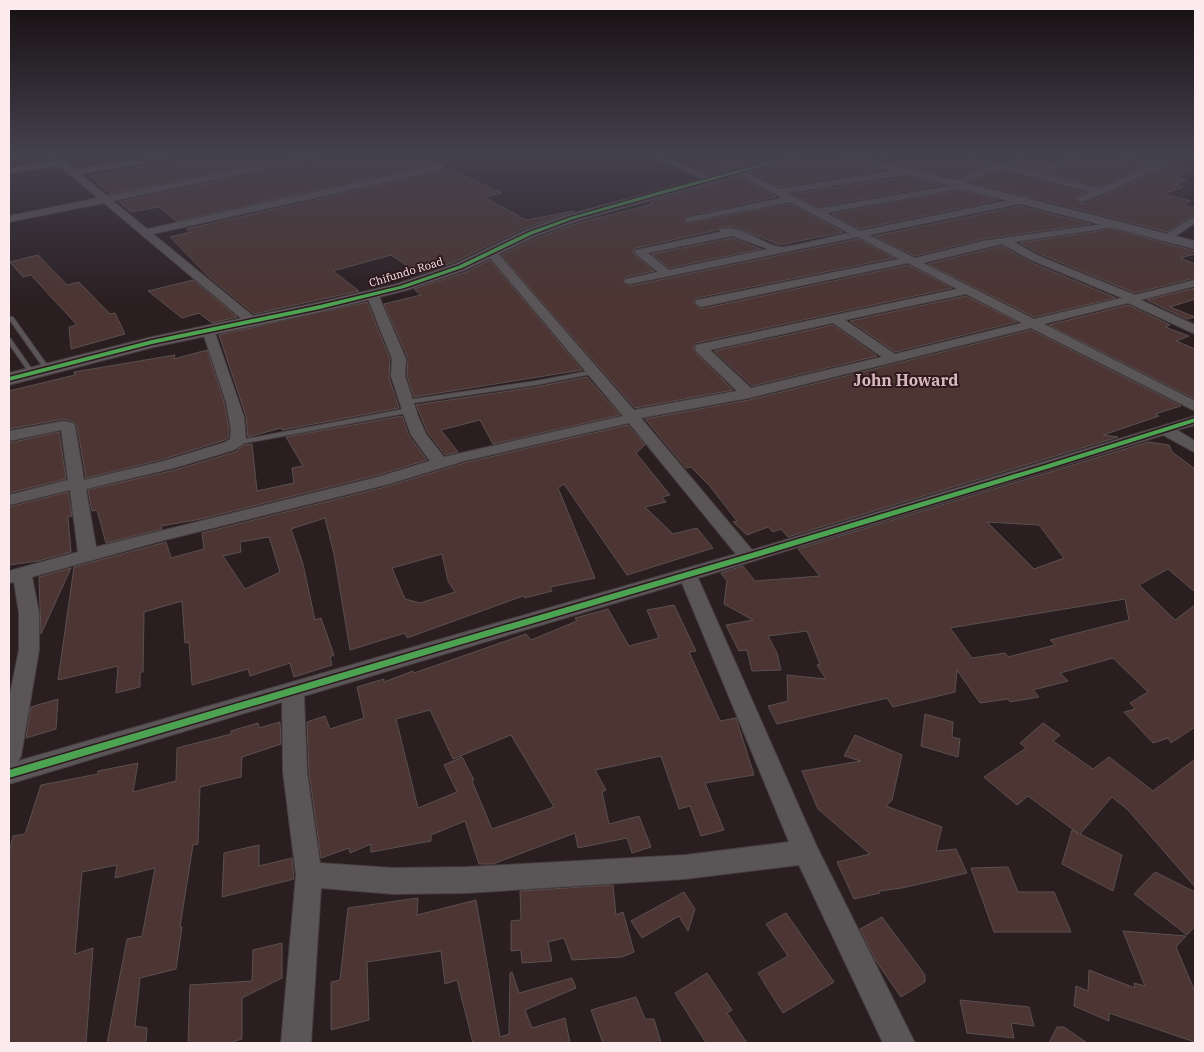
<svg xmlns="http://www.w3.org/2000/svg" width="1204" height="1052" viewBox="0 0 1204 1052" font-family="'IBM Plex Serif',serif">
	<rect width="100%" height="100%" fill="#2a1e21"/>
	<!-- building -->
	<path fill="#4c3532" stroke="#5a5050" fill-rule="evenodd" d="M207 155H305L110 194 90 176Z
		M329 155H416L435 163 176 221 159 207 131 212 119 202 323 159Z
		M818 155H835L839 159 884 170 779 187 753 173Z
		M884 155H952L953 157 985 166 955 178 878 159Z
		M969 155H1020L998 161Z
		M1032 155H1072L1030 169 1014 165Z
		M1090 155H1116L1119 159 1148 166 1098 186 1046 174 1088 159Z
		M739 156 758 161 710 174 696 169Z
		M1171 165 1192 170 1175 177 1186 180 1176 185 1183 187 1163 194 1191 201 1183 205 1195 208V214L1167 232 970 182 1000 170 1085 193 1074 198 1082 204 1105 196Z
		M446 168 502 193 484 197 526 220 574 211 525 228 454 262 420 274 391 255 333 271 359 291 254 314 208 276 170 237 191 232 186 229 440 172Z
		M738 177 776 197 686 216 685 223 790 204 843 232 780 245 736 227H720L718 230 636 248 633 251 635 255 654 271 626 277 623 282 630 286 858 239 894 258 697 298 693 303 701 309 908 265 952 288 696 343 693 347 695 352 733 390 635 408 501 255 537 238 578 223 645 206 653 203 651 202Z
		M907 177 941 185 817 207 793 194Z
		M961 190 999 200 860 229 832 214Z
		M1020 206 1091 224 983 239 915 256 875 236Z
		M1112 229 1195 251V254L1180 258 1195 264V278L1135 293 1040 254 1020 243Z
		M732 238 761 249 669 268 652 254Z
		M1002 246 1030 262 1116 298 1034 317 928 264Z
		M38 255 67 285 79 282 110 314 115 313 125 334 71 349 69 327 77 325 31 275 23 277 10 262Z
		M490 260 582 370 414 397 407 376 408 358 384 304 421 295 414 289 466 272Z
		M193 280 237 317 212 323 199 313 182 318 148 291Z
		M1195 288V299L1170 307 1195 317 1187 319 1147 300Z
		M966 296 1017 322 895 352 850 321Z
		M367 302 390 359 389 377 399 408 282 430 281 428 248 437 246 416 219 335Z
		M1128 305 1170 325 1165 327 1189 336 1176 341 1195 349V399L1049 325Z
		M833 325 877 356 752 386 714 351Z
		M1031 330 1181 406 1155 414 1159 416 1103 435 1118 437 788 537 781 529 773 532 768 527 747 535 733 522 737 521 709 485 691 467 686 468 645 419 749 400Z
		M207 350 224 402 229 430 228 438 225 440 164 459 86 478 77 426 73 421 64 419 9 429V391L75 375 74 372 175 355 174 359Z
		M587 377 620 415 493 444 480 420 441 430 458 452 445 455 428 433 416 405 536 387Z
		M402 416 409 436 427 460 378 475 201 519 161 526 162 529 106 543 97 510 92 511 88 490 175 470 235 452 244 445 252 444 257 491 294 483 292 468 303 466 286 437Z
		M628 425 645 445 636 453 670 495 662 497 666 502 645 507 673 534 697 528 713 548 627 575 564 484 558 488 595 578 550 587 552 591 525 598 523 596 407 638 405 633 350 650 334 554 325 518 291 529 303 564 315 620 321 618 334 655 330 657 332 665 294 677 290 663 250 676 248 669 192 685 189 642 185 643 182 601 144 612 143 672H140V687L116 693 118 666 58 680 74 567 166 542 171 558 204 549 202 533 389 486 464 463ZM269 537 280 572 245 589 223 556 241 552 240 542ZM442 554 448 581 455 592 420 603 405 599 392 568Z
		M59 432 66 479 9 493V443Z
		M1148 442 1169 445 1172 452 1195 469V592L1168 569 1139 585 1175 620 1195 605V727L1171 743 1168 738 1153 743 1124 712 1135 709 1130 703 1148 692 1113 658 1060 673 1068 681 1033 690 1039 697 1010 702 1008 699 980 703 957 670 955 692 893 707 887 698 777 724 768 706 788 701 787 675 826 679 817 665 820 664 807 631 768 636 777 653 781 670 752 671 747 650 739 651 726 625 753 620 724 604 727 581 721 573 743 566 755 581 820 576 798 549ZM987 522 1039 525 1064 558 1034 569ZM1125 599 1129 620 1050 640 1055 645 1008 657 1005 653 972 658 950 628Z
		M68 492 72 516 68 517 71 552 38 561 9 565V507Z
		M71 568 41 634 39 577Z
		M674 605 696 651 689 652 720 721 736 718 754 775 705 783 724 830 701 836 690 806 679 809 661 756 595 770 606 790 602 792 609 824 639 816 651 847 632 853 627 838 578 848 575 833 493 864H479L465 821 431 835V841L371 852V844L350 853 349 848 321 858 309 772 307 722 325 716 330 729 364 718 357 687 384 679V682L413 671 414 673 526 634 531 640 577 621 575 618 608 609 629 646 659 638 647 610ZM430 710 453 759 511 735 554 807 492 829 472 781 474 780 462 757 444 765 457 792 418 808 396 719Z
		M58 699 56 729 26 738 31 707Z
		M925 714 953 722 952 737 960 739 958 757 921 746Z
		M280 722 281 744 242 757 241 777 200 787 198 844 193 845 180 927H182L176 969 140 978 135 1026 147 1028 146 1043H107L127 939 142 936 155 868 115 878 117 865 82 872 75 954 93 948 86 1043H9V853L13 836 25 834 41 785 98 774V771L138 763 133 792 176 781 177 748 231 734V731L258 723 259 728Z
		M1043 723 1060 735 1053 741 1093 769 1109 757 1153 791 1195 759V887L1128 810 1112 797 1080 834 1122 855 1113 891 1062 864 1072 830 1079 834 1028 796 1017 805 984 777 1026 748 1020 743Z
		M855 735 902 755 892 800 886 806 942 827 936 851 956 849 967 873 902 888 879 891 880 893 854 899 837 862 870 854 818 809 802 771 861 761 844 756Z
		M259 845V866L292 858 294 879 222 897 224 853Z
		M1008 867 1018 892H1054L1071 932H994L971 868Z
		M1155 872 1195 892V926L1187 935 1134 894Z
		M613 885 616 915 623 912 634 952 622 957 572 960 564 938 548 942 552 961 522 963 521 950 511 951V921L521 920 520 891Z
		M684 892 695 909 688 931 679 916 642 938 631 921Z
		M418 898 417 915 476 900 500 1037 509 1034 510 973 512 972 519 993 572 978 576 988 525 1010 532 1028 565 1018 570 1043H473L457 980 445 984 441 951 367 962 369 1020 331 1030V982L340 980 348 908Z
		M786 913 834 982 783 1013 758 973 788 956 766 924Z
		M882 917 925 975V982L901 997 876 961 860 929Z
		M1123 931 1186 936 1176 947 1195 992V1042L1109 1013V1021L1074 1006 1076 986 1088 991 1089 970 1135 988 1134 983 1145 986Z
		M282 943V978L242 998V1039L228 1043H188L190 985 252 981 253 950Z
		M707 973 732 1010 727 1013 747 1043H706L675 993Z
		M636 997 645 1019H654L661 1043H603L591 1010Z
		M960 1000 1029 1007 1034 1026 1011 1023 1014 1038 967 1033Z
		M1057 1027H1064L1087 1043H1049Z"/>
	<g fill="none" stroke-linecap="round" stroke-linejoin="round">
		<defs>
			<path id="lane" d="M9 317H13L50 369 49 370H45L9 319Z
				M9 338 11 339 34 372V374H30L9 344Z
				M594 370 596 371V373L536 385 407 404 403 402 407 400 536 381Z
				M409 408 413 410 412 412 235 445 231 443 235 441Z"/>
			<path id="street" d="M48 155H57L75 170 162 155H178L174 157 81 174 107 196 313 155H327L323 157 113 201 147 229 440 164 444 167 440 170 153 234 257 319 259 322 253 326 249 325 104 203 9 222V216L98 198 59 165 9 173V169L54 161Z
				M649 155H659L716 179 709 181Z
				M871 155H882L864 162 860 160Z
				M954 155C970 154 984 163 998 163 1008 163 1018 155 1030 155L1008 165 1030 171 1077 155H1088L1087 157 1040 174 1098 188 1154 165 1119 157 1118 155C1133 155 1145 160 1159 161 1167 161 1177 155 1187 155L1104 194 1081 202 1076 199 1090 192 1000 168 966 182 970 185 969 187 826 213 860 231 1024 197 1029 200 1024 203 869 235 915 258 983 241 1118 222 1120 224 1115 227 1014 242 1039 256 1135 295 1195 280V286L1141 300 1195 325V334L1128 303 1044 324 1195 401V411L1031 328 749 398 641 418 752 550 1195 416V425L1177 430 1195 441V452L1190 450 1163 435 698 578 816 845 915 1043H883L799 865 685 879 467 893 393 894 321 888 311 1043H281L296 875 283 772 282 702 9 784V699L19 650V613L14 582 9 583V571L78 552 70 490 9 505V495L68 480 61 430 9 441V431L64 421 73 423 75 426 84 480 164 461 226 442 230 439 231 430 226 402 202 330 208 326 214 330 244 417 246 439 242 445 234 450 174 468 86 489 96 547 378 477 430 461 411 435 404 416 391 376 392 359 366 294 372 291 378 294 406 359 405 376 418 416 426 434 444 457 623 416 486 253 485 251 486 249H494L634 410 737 391 696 351 695 348 696 345 957 289 908 263 701 307 695 303 697 300 899 259 858 237 630 284 626 283 624 281 626 279 658 272 636 254 635 252 636 250 720 232V229C742 224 759 243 780 247 789 248 836 235 849 233L790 202 686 222V218L782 198 736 174V170H742L779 189 911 168 915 171 911 174 787 193 817 209 954 185V181L991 166ZM732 236 768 249 669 270 648 253ZM1002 244 1031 260 1122 298 1034 319 923 263ZM966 294 1022 323 895 354 845 320ZM833 323 882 357 751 388 710 350ZM629 423 736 554 18 761 21 756 39 650V613L32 577 161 541 389 484 464 461ZM682 583 789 842 685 855 467 867 393 868 320 863 307 772 304 696Z
				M1195 216V223L1171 239H1163L1162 237Z"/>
			<path id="secondary" d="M789 155H806L804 157 577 221 536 236 465 270 407 290 320 312 154 347 9 385V373L152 337 320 302 397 284 455 264 526 230 567 215Z
				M837 155H855L1195 241V249L839 157Z"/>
		</defs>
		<!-- lane casing -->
		<use href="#lane" stroke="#473c3f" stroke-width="2"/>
		<!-- street casing -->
		<use href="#street" stroke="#473c3f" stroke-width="2"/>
		<!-- secondary casing -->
		<use href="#secondary" stroke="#473c3f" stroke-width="2"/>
		<!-- lane -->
		<use href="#lane" fill="#5a5658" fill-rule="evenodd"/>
		<!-- street -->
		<use href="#street" fill="#5a5658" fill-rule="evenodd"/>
		<!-- secondary -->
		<use href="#secondary" fill="#5d585b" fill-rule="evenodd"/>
		<defs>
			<path id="cycleway" d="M797 155H802L573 219 533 234 462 268 404 288 320 309 152 344 9 381V377L152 340 320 305 400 286 458 266 529 232 571 217 661 191Z
				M1195 418V422L1050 468 754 558 9 778V770L748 554 1045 465Z"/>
		</defs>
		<!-- cycleway casing -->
		<use href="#cycleway" stroke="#2f191f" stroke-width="3"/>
		<!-- cycleway -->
		<use href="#cycleway" fill="#4ca352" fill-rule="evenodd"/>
	</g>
	<!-- sky -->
	<linearGradient id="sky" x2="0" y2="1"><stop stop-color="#171012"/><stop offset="0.51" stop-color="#44414e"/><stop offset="1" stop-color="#44414e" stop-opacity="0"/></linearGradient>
	<rect width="1204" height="302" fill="url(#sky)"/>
	<g text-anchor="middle" stroke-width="4" stroke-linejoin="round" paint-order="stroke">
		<!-- far-street labels -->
		<g font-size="11" fill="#fcebee" stroke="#2f191f">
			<text transform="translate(406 272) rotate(-17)" y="4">Chifundo Road</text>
		</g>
		<!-- far-district labels -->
		<g font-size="16" font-weight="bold" fill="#d8b9bf" stroke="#2f191f">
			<text x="906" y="386">John Howard</text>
		</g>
	</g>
	<!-- border -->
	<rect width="1204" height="1052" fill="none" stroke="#fcebee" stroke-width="20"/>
</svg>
